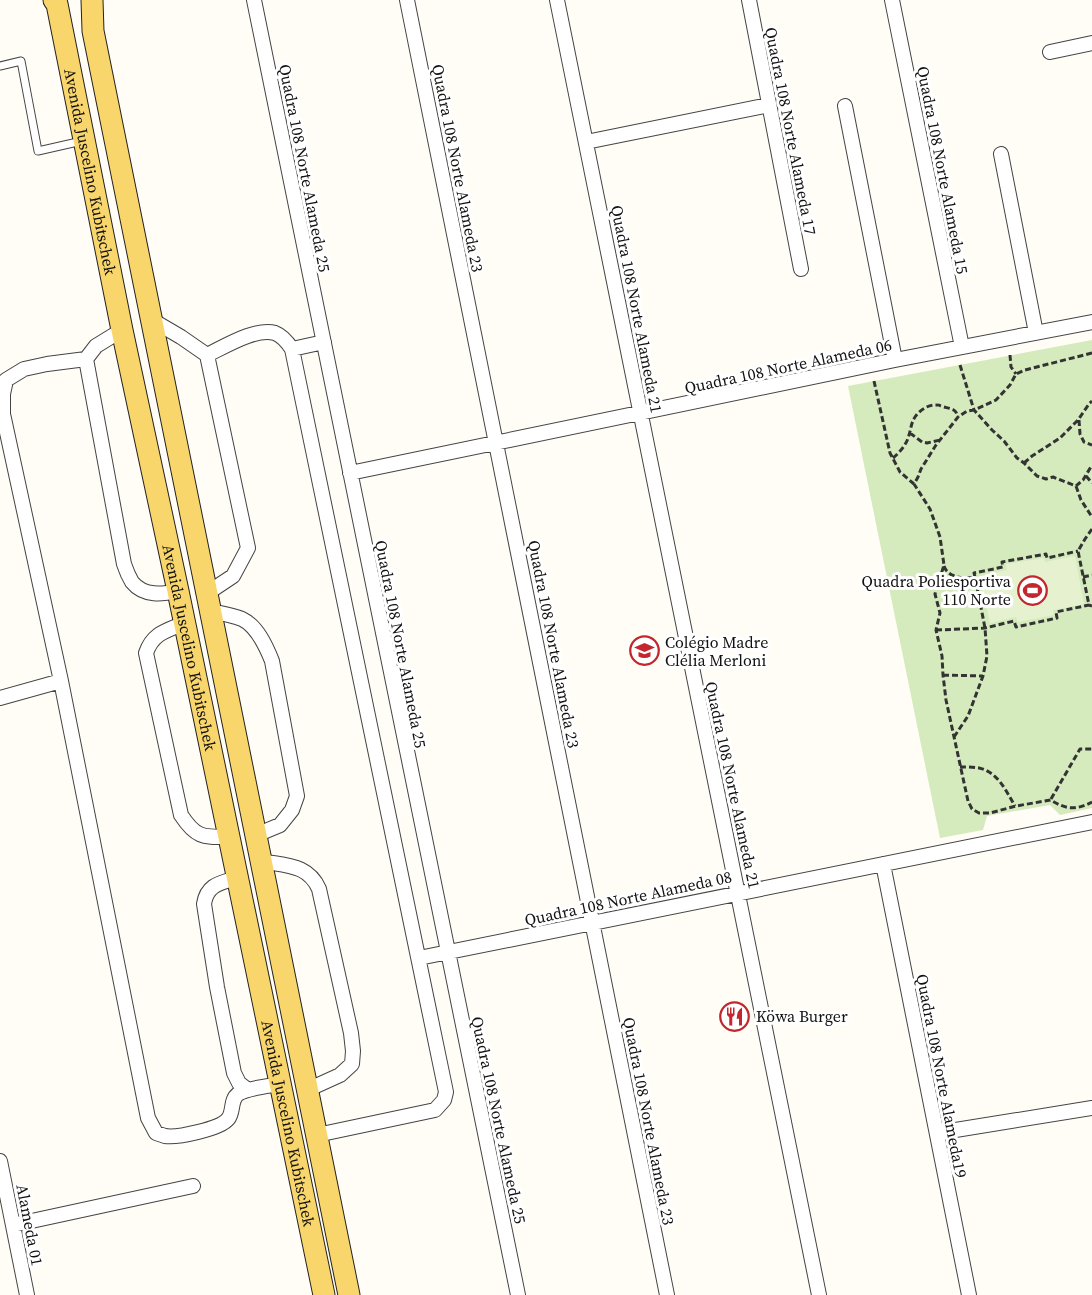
<svg xmlns="http://www.w3.org/2000/svg" width="1092" height="1295" viewBox="0 0 1092 1295" font-family="'Source Serif 4',serif">
	<rect width="100%" height="100%" fill="#fffdf5"/>
	<!-- green -->
	<path fill="#d5ebbd" d="M1092 340V808L1060 815 1050 805 987 816 983 830 940 838 848 386Z"/>
	<!-- pitch -->
	<path fill="#e6f2cf" d="M1075 556 1084 604 1053 610 1054 615 1018 622 1016 617 990 623 980 576 1007 570 1006 564 1044 558 1045 562Z"/>
	<g fill="none" stroke-linecap="round" stroke-linejoin="round">
		<defs>
			<path id="service" d="M0 66 21 61 38 151 82 141"/>
			<path id="minor" d="M254 0 518 1295
				M407 0 667 1295
				M557 0 819 1295
				M749 0 801 269
				M892 0 962 347
				M1050 52 1092 43
				M845 106 895 360
				M586 142 769 105
				M1001 154 1036 333
				M152 320 181 337 207 355 248 548 233 576 206 594
				M122 330 96 346 86 359 47 364 24 369 6 380 3 394V414L61 681 148 1118 156 1133C159 1134 162 1135 165 1136 177 1138 220 1129 228 1119 234 1112 230 1100 238 1094 247 1088 269 1086 280 1084
				M292 349 324 342
				M207 355C224 347 256 327 275 333 283 336 288 343 292 349L446 1092 444 1100 435 1110 317 1135
				M86 359 124 564C126 570 129 577 132 582 144 597 163 594 178 591
				M350 473 895 360 1092 322
				M209 611C220 613 232 615 242 619 257 626 266 646 272 661L297 796 292 810 280 825 256 835
				M185 623C166 631 153 633 146 653L181 815C196 838 203 837 229 837
				M0 698 61 681
				M261 861C286 866 308 864 319 889L351 1033 353 1051 352 1064 340 1075 307 1090
				M883 864 969 1295
				M237 878C221 883 207 884 204 904L217 987 234 1073 239 1083 248 1090
				M419 958 1092 822
				M937 1133 1092 1108
				M0 1161 27 1295
				M13 1225 193 1186"/>
			<g id="primary">
				<path id="s1" d="M54 0 57 4 122 330 178 591 324 1295"/>
				<path d="M92 0 93 31 349 1295"/>
			</g>
		</defs>
		<!-- service casing -->
		<use href="#service" stroke="#444" stroke-width="9"/>
		<!-- minor casing -->
		<use href="#minor" stroke="#444" stroke-width="16"/>
		<!-- primary casing -->
		<use href="#primary" stroke="#222" stroke-width="23"/>
		<!-- path -->
		<path stroke="#333" stroke-width="3" stroke-dasharray="6 3" stroke-linecap="butt" d="M1092 353 1025 370 1016 374 1010 385 996 400 974 410 967 411 958 417 936 445 921 469 918 477 914 484 930 509 940 537 944 565 935 594 940 613 936 630 942 656 943 675 946 700 968 801 972 809 979 813H990L1016 806 1051 800C1066 810 1077 810 1092 802
			M1010 355 1011 367 1016 374
			M960 365 974 410 992 430 1004 441 1017 458 1024 463 1037 476 1046 479 1053 477 1076 486 1083 480 1092 465
			M874 381 890 453 900 472 914 484
			M1079 420 1080 434 1084 442 1092 445
			M910 433 922 442 927 443 940 440
			M893 458C900 452 907 444 909 435 911 429 911 423 915 417 919 411 927 405 935 405 944 405 936 405 944 407 952 409 956 409 958 417
			M1024 463 1032 456 1060 438 1078 420 1089 404 1092 401
			M1086 476 1092 483
			M1076 486 1081 500 1092 517
			M1092 529 1085 539 1078 551 1089 605 1092 606
			M944 566C948 578 964 579 975 577L974 573 1003 567 1002 562 1046 554 1047 558 1078 551
			M1083 577 1092 575
			M936 630 985 628 1014 621 1016 627 1057 618 1056 612 1089 605
			M943 675 983 676
			M954 737 968 716 983 676 987 656 985 628 975 577
			M960 767C966 767 973 767 979 768 998 772 1006 791 1015 806
			M1051 799 1080 749H1092"/>
		<!-- service -->
		<use href="#service" stroke="#fff" stroke-width="7"/>
		<!-- minor -->
		<use href="#minor" stroke="#fff" stroke-width="14"/>
		<!-- primary -->
		<use href="#primary" stroke="#f9d66b" stroke-width="21"/>
	</g>
	<!-- icons -->
	<defs>
		<symbol id="stadium-ring" viewBox="-11 -11 22 22"><circle r="9.5" fill="#fff" stroke="#c4262e" stroke-width="1.5"/><path d="M0-5a6.5 5 0 1 0 0 10a6.5 5 0 1 0 0-10ZM-3.5-1.8h7v3.6h-7Z" fill="#c4262e"/></symbol>
		<symbol id="school-ring" viewBox="-11 -11 22 22"><circle r="9.5" fill="#fff" stroke="#c4262e" stroke-width="1.5"/><path d="M0-5L7-2L0 1L-7-2ZM-4 1L0 2.5L4 1V4Q0 6-4 4Z" fill="#c4262e"/></symbol>
		<symbol id="restaurant-ring" viewBox="-11 -11 22 22"><circle r="9.5" fill="#fff" stroke="#c4262e" stroke-width="1.5"/><path d="M-5-6h1v4h1v-4h1v4h1v-4h1v5L-1.5 .5V6h-2V.5L-5-1ZM5-6V6H3V1.5H1.5Q1.5-4 5-6Z" fill="#c4262e"/></symbol>
	</defs>
	<g fill-rule="evenodd">
		<use href="#stadium-ring" x="1016" y="574" width="33" height="33"/>
		<use href="#school-ring" x="628" y="634" width="33" height="33"/>
		<use href="#restaurant-ring" x="718" y="1000" width="33" height="33"/>
	</g>
	<g text-anchor="middle" stroke-width="6" stroke-linejoin="round" paint-order="stroke">
		<!-- street labels -->
		<g font-size="16" fill="#111" stroke="#fff">
			<text transform="translate(791 131) rotate(79)" y="6">Quadra 108 Norte Alameda 17</text>
			<text transform="translate(305 168) rotate(79)" y="6">Quadra 108 Norte Alameda 25</text>
			<text transform="translate(458 168) rotate(79)" y="6">Quadra 108 Norte Alameda 23</text>
			<text transform="translate(943 170) rotate(79)" y="6">Quadra 108 Norte Alameda 15</text>
			<text dy="6" stroke="none"><textPath href="#s1" startOffset="176">Avenida Juscelino Kubitschek</textPath></text>
			<text transform="translate(637 309) rotate(79)" y="6">Quadra 108 Norte Alameda 21</text>
			<text transform="translate(788 366) rotate(-12)" y="6">Quadra 108 Norte Alameda 06</text>
			<text transform="translate(401 644) rotate(79)" y="6">Quadra 108 Norte Alameda 25</text>
			<text transform="translate(554 644) rotate(79)" y="6">Quadra 108 Norte Alameda 23</text>
			<text dy="6" stroke="none"><textPath href="#s1" startOffset="662">Avenida Juscelino Kubitschek</textPath></text>
			<text transform="translate(733 785) rotate(78)" y="6">Quadra 108 Norte Alameda 21</text>
			<text transform="translate(628 898) rotate(-12)" y="6">Quadra 108 Norte Alameda 08</text>
			<text transform="translate(942 1076) rotate(79)" y="6">Quadra 108 Norte Alameda19</text>
			<text transform="translate(499 1120) rotate(78)" y="6">Quadra 108 Norte Alameda 25</text>
			<text transform="translate(649 1121) rotate(79)" y="6">Quadra 108 Norte Alameda 23</text>
			<text dy="6" stroke="none"><textPath href="#s1" startOffset="1148">Avenida Juscelino Kubitschek</textPath></text>
			<text transform="translate(30 1225) rotate(79)" y="6">Alameda 01</text>
		</g>
		<!-- poi labels -->
		<g font-size="16" fill="#111" stroke="#fff" text-anchor="start">
			<text x="1011" y="587" text-anchor="end">Quadra Poliesportiva<tspan x="1011" dy="18">110 Norte</tspan></text>
			<text x="665" y="648">Colégio Madre<tspan x="665" dy="18">Clélia Merloni</tspan></text>
			<text x="756" y="1022">Köwa Burger</text>
		</g>
	</g>
</svg>
